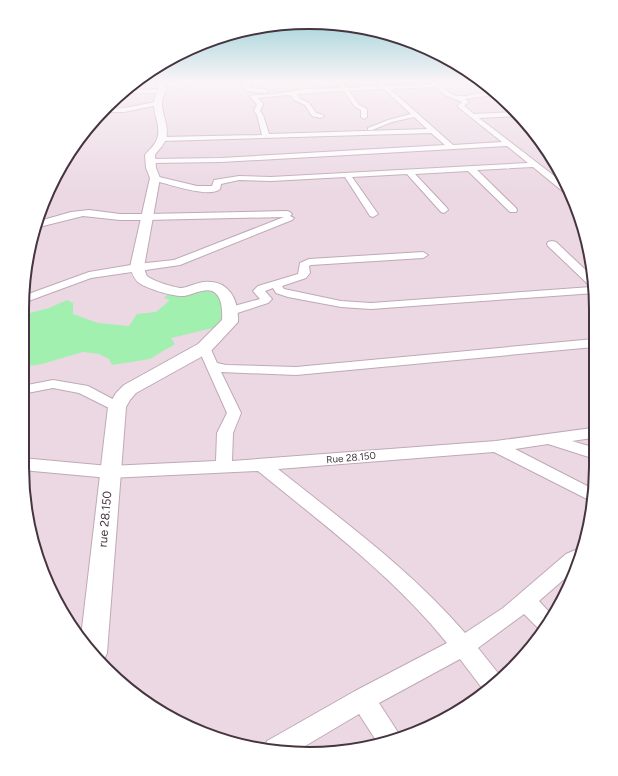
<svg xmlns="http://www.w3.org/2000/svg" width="618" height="776" viewBox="0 0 618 776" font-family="Figtree,sans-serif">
	<rect width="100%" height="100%" fill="#f3e6ed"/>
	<!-- residential -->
	<path fill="#ebd8e3" d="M140 81H484L525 120 558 166 586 234 595 290 591 523 574 577 537 642 498 683 452 716 383 744 309 754 234 744 165 715 106 670 60 610 32 541 22 467 23 290 37 217 60 166 93 120Z"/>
	<!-- water -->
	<path fill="#a2f0b0" d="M202 290 222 295 221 326 171 338 175 344 150 359 112 365 109 359 99 354 83 352 42 364 22 367 23 316 26 314 49 308 67 300 73 303V314L98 323 129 326 137 314 156 312 170 300 164 298 168 294H191Z"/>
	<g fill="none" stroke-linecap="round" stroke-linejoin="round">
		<defs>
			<path id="minor" d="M170 81 187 87C180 91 170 87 164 82Z
				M243 81H249L250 88 265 89 268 91 265 93 246 91Z
				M431 81H437C443 88 450 96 460 96 474 97 490 87 502 98L486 96 465 99 469 102 464 106 474 114 517 112 520 116 479 118 566 185 570 194H566L533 167 477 170 516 208 517 210 516 212H510L468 171 415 174 447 208 448 210 444 213 441 212 407 174 352 177 378 214 373 217 370 216 345 177 271 181 239 180 221 184 220 189C209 199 166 183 152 180L151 178 155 176 197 186H212L214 180 239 176 271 177 528 163 507 146 221 162 150 163 146 161 150 159 221 158 445 145 431 133 162 141 159 139 162 137 262 135 257 115 254 111 257 104 250 97 253 95 274 94 305 89 342 88 339 84 342 82 347 88 380 86 379 85 382 83 386 86 433 84ZM436 87 445 95 462 102 458 105V107L502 142 453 145 390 89ZM384 89 411 114 388 120 368 128V130H372L392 122 414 117 427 129 269 134 263 115 260 111 263 104 258 98 288 95 293 97 294 100 305 105 312 116 321 118 324 116 323 115 316 113 309 103 299 98 298 95 296 94 344 91 355 107 361 110V117L364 119 367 117V109L359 105 349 91Z
				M129 90 160 89 163 91 160 93H126Z
				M156 102 159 104 158 105 124 112H102L106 109 124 108Z
				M89 210 120 214H146L287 211 290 212 292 214 290 216 294 218 292 220 180 265 91 278 23 303V296L89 272 137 264 174 260 284 217 146 220H120L83 216 35 228 36 222 71 212Z
				M552 241 556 242 593 277 595 293 371 309 341 307 288 297 276 293 273 288 265 291 272 299 268 303 231 315 227 314 225 311 227 308 260 299 253 291 258 286 298 274 300 263 309 259 423 252 428 255 423 258 311 265 309 266 310 273 306 278 282 286 284 289 341 301 371 303 591 287 548 246 547 244 548 242Z
				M594 339V347L296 375 221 372 241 413 233 433 232 461 496 441 592 428V438L572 441 592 447V458L548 444 515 449 591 488V501L494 452 278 469C343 521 410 569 465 633L503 608 566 554 580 548 583 549 577 568 539 601 552 615 542 632 524 614 478 648 502 678 485 692 460 659 379 703 401 737 379 745 359 714 295 752 265 748 267 741 355 691 447 643C393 576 324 525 258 471L109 478 22 470V458L109 466 216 461 217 433 227 413 198 348 199 345H209L217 363 226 365 296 367Z
				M53 380 88 386 122 404 124 407 122 410 117 412 79 393 53 388 22 394V386Z"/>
			<path id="tertiary" d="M155 81H162L167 89C154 108 171 120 166 139 164 145 158 150 155 155L156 168 160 178 144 267C145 270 145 273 147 276 153 281 175 288 182 288 189 287 196 283 203 282 229 279 239 300 238 322L210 352 136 393 130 400 126 407 107 653 103 662 101 663 81 637 108 407 116 393 124 385 198 344 222 320C223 307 221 286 202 291 196 292 190 295 184 296 174 297 148 289 139 283 134 279 132 273 130 267L150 178 146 168 145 155C149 150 155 145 157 139 163 121 146 108 159 89Z"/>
		</defs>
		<!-- minor casing -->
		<use href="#minor" stroke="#bfa9b6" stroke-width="2"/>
		<!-- tertiary casing -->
		<use href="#tertiary" stroke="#bfa9b6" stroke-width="2"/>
		<!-- minor -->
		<use href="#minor" fill="#fff" fill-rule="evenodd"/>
		<!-- tertiary -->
		<use href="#tertiary" fill="#fff" fill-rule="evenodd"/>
	</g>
	<!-- sky -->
	<linearGradient id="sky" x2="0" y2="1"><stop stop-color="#8cccd2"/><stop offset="0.43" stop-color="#faf4f7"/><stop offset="1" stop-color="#faf4f7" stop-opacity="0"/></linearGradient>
	<rect width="618" height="190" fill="url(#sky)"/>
	<g text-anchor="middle" stroke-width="3.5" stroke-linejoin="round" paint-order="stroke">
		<!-- street labels -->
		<g font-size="10" fill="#463540" stroke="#fff">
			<text transform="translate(351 457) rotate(-5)" y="4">Rue 28.150</text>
		</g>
		<!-- near-street labels -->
		<g font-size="12" fill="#463540" stroke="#fff">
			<text transform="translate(105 519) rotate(-85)" y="4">rue 28.150</text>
		</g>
	</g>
	<!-- crop -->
	<path d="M0 0H618V776H0ZM309 29H309A280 280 0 0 1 589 309V467A280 280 0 0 1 309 747H309A280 280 0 0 1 29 467V309A280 280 0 0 1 309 29Z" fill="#fff" fill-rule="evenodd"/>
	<path fill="none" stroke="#463540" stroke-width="2" d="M309 29H309A280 280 0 0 1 589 309V467A280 280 0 0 1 309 747H309A280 280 0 0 1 29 467V309A280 280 0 0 1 309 29Z"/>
</svg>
